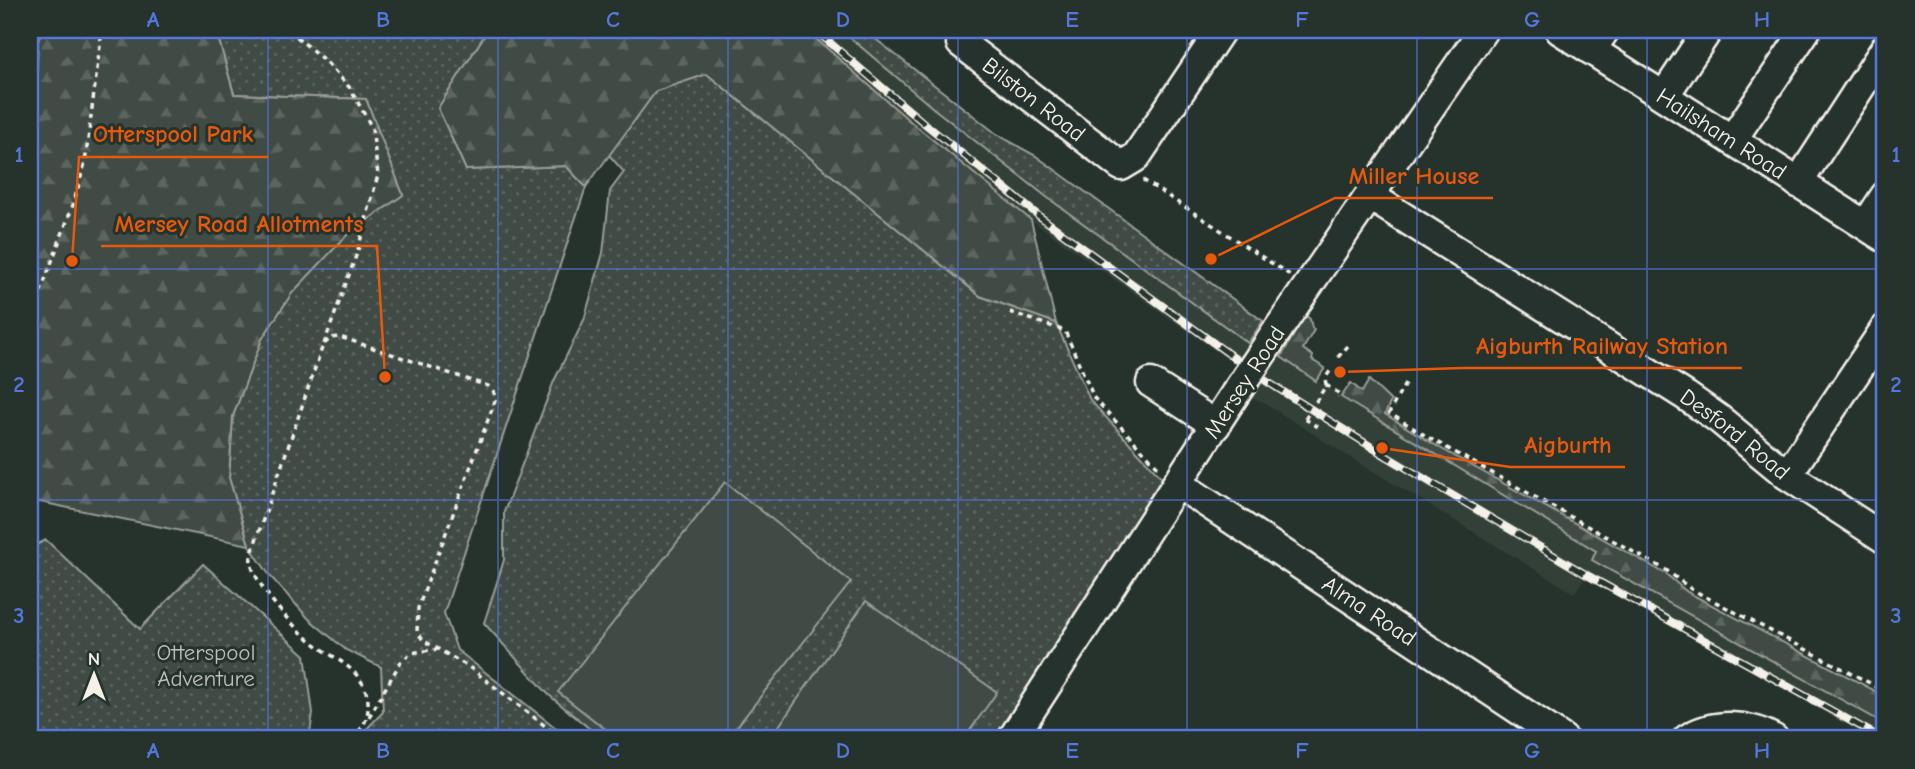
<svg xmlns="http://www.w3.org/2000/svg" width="1915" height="769" viewBox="0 0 1915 769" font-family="'Comic Neue',sans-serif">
	<defs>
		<pattern id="green-dots" width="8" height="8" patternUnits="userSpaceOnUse" patternTransform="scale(1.75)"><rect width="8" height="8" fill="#414b45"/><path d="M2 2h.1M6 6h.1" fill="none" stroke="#5d6560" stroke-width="1.8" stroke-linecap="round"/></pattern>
		<pattern id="forest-firs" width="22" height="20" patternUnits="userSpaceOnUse" patternTransform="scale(1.75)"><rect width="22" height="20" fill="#414b45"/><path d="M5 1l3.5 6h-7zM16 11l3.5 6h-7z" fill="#5d6560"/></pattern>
	</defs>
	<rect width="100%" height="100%" fill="#26332d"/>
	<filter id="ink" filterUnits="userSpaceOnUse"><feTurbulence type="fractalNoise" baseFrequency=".0143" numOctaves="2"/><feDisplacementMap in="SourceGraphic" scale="14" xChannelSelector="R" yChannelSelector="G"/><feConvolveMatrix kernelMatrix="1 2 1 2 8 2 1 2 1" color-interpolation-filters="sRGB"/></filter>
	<g filter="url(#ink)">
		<!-- built -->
		<path fill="#333f39" d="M806 30H841L933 108 1048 198 1248 343 1281 357 1333 391 1336 388 1343 393 1342 397 1597 551 1592 560 1885 724V739H1872L1585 578 1574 593 1348 456 1261 401 1249 398 1233 363 1031 220 911 122Z"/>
		<!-- green -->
		<path fill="url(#green-dots)" stroke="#9a9e96" stroke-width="2" d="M216 30H488L438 108 466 170 566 166 586 187 444 613 457 650 570 739H357L383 712 381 667 346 650 309 619 270 576 249 545 229 478 233 416 262 339 292 293 348 234 403 195 366 99 234 94Z
			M841 30H864L998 135 1036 156 1263 321 1248 343 1048 198 933 108Z
			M707 74 980 296 1056 323 1090 400 1162 478 1108 568 995 739H602L549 695 484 623 504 560V512L554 381 584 320 603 253 610 191 624 172 609 155 656 91Z
			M46 540 140 629 203 564 305 655 313 713 309 739H30V548Z"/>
		<!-- forest -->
		<path fill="url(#forest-firs)" stroke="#9a9e96" stroke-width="2" d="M42 30H216L234 94 366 99 403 195 348 234 292 293 262 339 233 416 229 478 249 545 30 500V157L33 150 38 41Z
			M488 30H806L911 122 1031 220 1056 323 980 296 707 74 656 91 586 187 566 166 466 170 438 108Z
			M1305 315 1310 319 1312 328 1314 330 1303 349 1313 356 1312 360 1325 368 1316 381 1281 357Z
			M1369 380 1391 401 1385 414 1440 448 1666 574 1687 592 1885 696V724L1592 560 1596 551 1341 397 1351 383 1362 392Z"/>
		<!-- pitch -->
		<path fill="#414b45" stroke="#9a9e96" stroke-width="2" d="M725 482 851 582 727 739H618L558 692Z
			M866 601 997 692 964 739H770Z"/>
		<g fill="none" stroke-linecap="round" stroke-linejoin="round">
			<defs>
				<g id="minor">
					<path id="s1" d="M970 30 961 43 1121 166 1136 157 1221 30"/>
					<path id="s2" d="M1560 30 1885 238"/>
					<path d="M1591 50 1605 30"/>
					<path d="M1664 96 1708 30"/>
					<path d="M1732 140 1806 30"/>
					<path d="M1798 183 1885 49"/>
					<path id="s3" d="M1370 196 1686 396 1719 419 1787 475 1885 539"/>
					<path d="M1866 225 1885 196"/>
					<path d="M1277 331 1483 30"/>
					<path d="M1151 383 1216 425"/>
					<path d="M1787 475 1885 329"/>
					<path id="s4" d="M1177 483 1563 739"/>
					<path d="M1012 739 1235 394"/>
					<path d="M1687 739C1713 722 1748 724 1774 739"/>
				</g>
			</defs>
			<!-- minor casing -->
			<use href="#minor" stroke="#f4f1e8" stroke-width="33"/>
			<!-- path -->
			<path stroke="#f4f1e8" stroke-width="3.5" stroke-dasharray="5 5" stroke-linecap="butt" d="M289 30 326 62 350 88 372 128 378 175 357 253 324 344
				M1143 180 1290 275
				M1010 312 1065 331 1094 398 1159 468
				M30 320 73 205 85 163 102 30
				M1338 357 1348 346
				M1405 384 1389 413 1431 439 1666 570 1691 589 1885 691
				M1326 385 1340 394 1338 397
				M1326 385 1325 379 1330 371
				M1305 419 1318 427
				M369 717 400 663 411 653 438 649
				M352 739C364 727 369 718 368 701 364 667 332 659 310 640 292 626 254 584 251 562 250 557 253 551 254 546L323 345 331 338 340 337 488 386 494 392 495 401 418 608 417 632 424 641 469 667 562 739"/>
			<!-- minor -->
			<use href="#minor" stroke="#26332d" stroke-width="28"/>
			<defs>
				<path id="rail" d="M815 30 924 123 1039 216 1266 381 1386 456 1587 575 1883 739"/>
			</defs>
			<!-- rail casing -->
			<use href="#rail" stroke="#f4f1e8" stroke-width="8"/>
			<!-- rail -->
			<use href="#rail" stroke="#26332d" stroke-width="5" stroke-dasharray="16" stroke-linecap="butt"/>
			<defs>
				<path id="minor-bridge" d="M1235 394 1277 331"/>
			</defs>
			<!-- minor-bridge casing -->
			<use href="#minor-bridge" stroke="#f4f1e8" stroke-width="33" stroke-linecap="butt"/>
			<!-- path-bridge -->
			<path stroke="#f4f1e8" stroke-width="3.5" stroke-dasharray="5 5" stroke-linecap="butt" d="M1305 419 1325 387"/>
			<!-- minor-bridge -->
			<use href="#minor-bridge" stroke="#26332d" stroke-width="28"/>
		</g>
	</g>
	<!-- grid -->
	<path fill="none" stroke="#5377dc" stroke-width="2" stroke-opacity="0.55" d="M268 30V739M498 30V739M728 30V739M958 30V739M1187 30V739M1417 30V739M1647 30V739M30 269H1885M30 500H1885"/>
	<g text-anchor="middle" stroke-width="6" stroke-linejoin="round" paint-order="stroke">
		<!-- street labels -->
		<g font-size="23" fill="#f4f1e8" stroke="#26332d">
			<text dy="8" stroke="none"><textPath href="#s1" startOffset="108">Bilston Road</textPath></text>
			<text dy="8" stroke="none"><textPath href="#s2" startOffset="192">Hailsham Road</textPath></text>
			<text transform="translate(1244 382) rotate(-57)" y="8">Mersey Road</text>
			<text dy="8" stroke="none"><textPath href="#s3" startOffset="436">Desford Road</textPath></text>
			<text dy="8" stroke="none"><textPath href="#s4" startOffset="231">Alma Road</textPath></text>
		</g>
		<!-- park labels -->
		<g font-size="23" fill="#bebfb7" stroke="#26332d">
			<text x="206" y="660">Otterspool<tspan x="206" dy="26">Adventure</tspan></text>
		</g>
	</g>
	<!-- callouts -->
	<path fill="none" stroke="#e8590c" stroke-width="2.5" d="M72 261L79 157H268M1211 259L1335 198H1493M385 377L377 246H101M1340 372L1462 368H1742M1382 448L1510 467H1625"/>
	<g fill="#e8590c" stroke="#26332d" stroke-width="2.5">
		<circle cx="72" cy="261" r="7"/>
		<circle cx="1211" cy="259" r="7"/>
		<circle cx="385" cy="377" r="7"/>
		<circle cx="1340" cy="372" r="7"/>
		<circle cx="1382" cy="448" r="7"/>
	</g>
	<g font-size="24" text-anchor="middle" font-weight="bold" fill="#e8590c" stroke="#26332d" stroke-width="6" stroke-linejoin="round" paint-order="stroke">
		<text x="173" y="142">Otterspool Park</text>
		<text x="1414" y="184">Miller House</text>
		<text x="239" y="232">Mersey Road Allotments</text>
		<text x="1602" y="354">Aigburth Railway Station</text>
		<text x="1568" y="453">Aigburth</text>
	</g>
	<!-- margin -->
	<rect width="1915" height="769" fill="none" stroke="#26332d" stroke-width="77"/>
	<!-- north arrow -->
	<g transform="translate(94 675)" stroke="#26332d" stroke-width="5" paint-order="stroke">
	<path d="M0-5L12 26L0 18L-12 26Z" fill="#f4f1e8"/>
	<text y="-10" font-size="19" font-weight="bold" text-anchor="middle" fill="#f4f1e8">N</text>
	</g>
	<rect x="38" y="38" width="1838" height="692" fill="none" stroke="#5377dc" stroke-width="2.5"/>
	<g font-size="23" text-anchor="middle" font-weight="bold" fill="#5377dc">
		<text x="153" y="27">A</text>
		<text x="383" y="27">B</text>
		<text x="613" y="27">C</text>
		<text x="843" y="27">D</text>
		<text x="1072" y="27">E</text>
		<text x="1302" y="27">F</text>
		<text x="1532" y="27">G</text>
		<text x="1762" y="27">H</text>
		<text x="19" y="162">1</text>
		<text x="1896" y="162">1</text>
		<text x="19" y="392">2</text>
		<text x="1896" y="392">2</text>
		<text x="19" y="623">3</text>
		<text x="1896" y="623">3</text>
		<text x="153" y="758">A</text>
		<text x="383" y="758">B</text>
		<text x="613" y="758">C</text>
		<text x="843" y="758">D</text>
		<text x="1072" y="758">E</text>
		<text x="1302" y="758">F</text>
		<text x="1532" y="758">G</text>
		<text x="1762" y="758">H</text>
	</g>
</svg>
